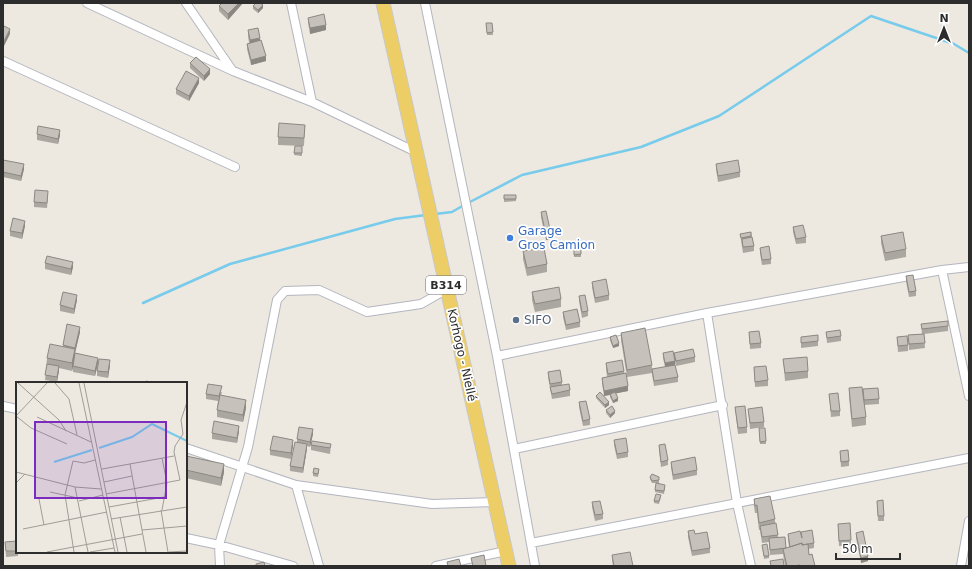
<svg xmlns="http://www.w3.org/2000/svg" width="972" height="569" viewBox="0 0 972 569" font-family="'DejaVu Sans',sans-serif">
	<rect width="100%" height="100%" fill="#ede8e0"/>
	<g fill="none" stroke-linecap="round" stroke-linejoin="round">
		<!-- stream -->
		<path stroke="#77cbeb" stroke-width="2.5" d="M468 203 522 175 641 147 719 116 871 16 954 44 969 53
			M435 214 452 212 464 205
			M143 303 230 264 395 219 426 215"/>
		<defs>
			<path id="minor" d="M87 3 233 71 312 102 416 152
				M186 3 232 70
				M291 3 312 102
				M425 3 497 356 535 566
				M3 61 235 167
				M942 270 969 396
				M707 313 737 503 751 566
				M497 356 707 313 942 270 969 267
				M3 406 17 409
				M186 448 296 485 432 504 495 502
				M514 449 723 405
				M296 485 319 566
				M186 538 219 545 293 566
				M531 543 969 458
				M220 566 219 545 248 447 277 300 285 291 319 290 367 312 421 304 447 289
				M436 566 506 551
				M961 566 969 521"/>
			<path id="primary" d="M383 3 509 566"/>
		</defs>
		<!-- minor casing -->
		<use href="#minor" stroke="#b3b6bf" stroke-width="10"/>
		<!-- primary casing -->
		<use href="#primary" stroke="#c8c8c8" stroke-width="15"/>
		<!-- minor -->
		<use href="#minor" stroke="#fff" stroke-width="8"/>
		<!-- primary -->
		<use href="#primary" stroke="#edce66" stroke-width="13"/>
	</g>
	<!-- wall -->
	<path fill="#aaa7a1" d="M243 3 228 20 219 11V6Z
		M253 6 263 8 258 13 253 9Z
		M308 18 326 30 310 34 308 23Z
		M486 23H492L493 35H487Z
		M248 30 260 40 266 61 251 65 247 49V44L249 43 248 36Z
		M190 63 210 74 204 81 190 68Z
		M199 83 189 101 176 94V89Z
		M305 125 304 146 278 145V137Z
		M37 134 60 135 58 144 37 140Z
		M295 146H302V156L294 155Z
		M3 160 24 169 21 181 3 177Z
		M716 164 740 172V177L718 182 716 169Z
		M504 195H516V201L504 202Z
		M48 196 47 208 34 207V202Z
		M541 212 551 239 546 240 541 217Z
		M25 226 22 239 10 236V231Z
		M793 227 806 237V243L796 244 793 232Z
		M751 232 754 246V251L743 253 740 234Z
		M881 236 906 249V257L885 261 881 243Z
		M574 247H581V257H574Z
		M760 248 771 259V264L762 265 760 253Z
		M523 251 547 264V272L527 276 523 259Z
		M45 263 73 267 71 275 45 269Z
		M906 276 916 291V296L909 297 906 281Z
		M592 282 609 295V300L595 303 592 287Z
		M532 292 561 299V307L535 312 532 300Z
		M579 296 588 311V316L582 318 579 301Z
		M77 300 74 314 60 311V305Z
		M563 312 580 322V327L566 330 563 317Z
		M921 324 948 326V331L924 334 925 348 909 350 908 335 922 334Z
		M80 332 75 353V357L98 363 95 376 73 372V368L72 371 59 368 57 382 45 380 47 358 63 347V345Z
		M749 332 761 343V348L750 349Z
		M826 332 841 336V341L827 343Z
		M621 333 652 365V373L627 377 621 340Z
		M610 337 619 346 613 348 610 340Z
		M801 337 818 341V346L801 348Z
		M897 337 908 345V351L898 352Z
		M663 353 675 365 678 377V382L654 386 652 374V369L665 367 663 358Z
		M674 353 695 357V362L676 366 674 358Z
		M783 359 808 371V378L785 381Z
		M606 363 624 371 628 391 616 393 618 401 613 403 610 397V395L604 396 602 383V378L607 377 606 368Z
		M110 365 108 378 97 376V371Z
		M754 367 768 380V386L755 387Z
		M548 372 562 382V385L570 390V396L552 399 548 377Z
		M849 388 866 417V425L852 427 849 396Z
		M863 389 879 399V404L864 405Z
		M222 392 221 395 246 408 243 422 217 417V410L218 401 206 399V394Z
		M829 394 840 411V416L831 417Z
		M596 396 609 405 605 408 596 398Z
		M579 402 590 419V425L583 426 579 407Z
		M735 407 747 427V433L738 434Z
		M748 409 764 422V427L750 429Z
		M606 410 615 413 610 418 606 413Z
		M239 431 237 443 212 439V433Z
		M759 431 766 441V444H760Z
		M313 434 310 447 307 446 303 473 290 471V466L297 442V439Z
		M614 440 628 452V457L617 459 614 445Z
		M331 444 330 454 311 450V445Z
		M293 445 291 459 270 455V450Z
		M659 445 668 460V465L661 467 659 450Z
		M840 451 849 461V466L841 467Z
		M186 456 224 472 221 486 186 478Z
		M671 462 697 470V475L673 480 671 467Z
		M319 471 318 477 313 476V473Z
		M650 477H659V483H652L650 479Z
		M665 487 664 494 655 492V490Z
		M661 497 659 504 654 503V501Z
		M754 499 775 519V523L778 537 786 548 789 547 788 539V534L801 537 814 543V548L808 549 809 555 815 566H785L783 554 770 555 769 542 762 543 760 530H759L757 513H755L754 506Z
		M877 501 884 516V521H878Z
		M592 502 603 514V519L595 521 592 507Z
		M838 524 851 540V545L839 546Z
		M688 531 695 534 710 548V553L692 556 688 537Z
		M856 533 868 561 861 563 856 538Z
		M17 541V552H18V556L6 557 5 542Z
		M762 545 769 556V558L764 559Z
		M612 555 633 566H613L612 560Z"/>
	<!-- shaded-wall -->
	<path fill="#8b8883" d="M239 3H243L228 20V14Z
		M263 5V8L258 13V10Z
		M326 25V30L310 34V28Z
		M10 29V34L3 48V43Z
		M260 38V43L250 45V40Z
		M266 56V61L251 65V60Z
		M210 69V74L204 81V76Z
		M199 78V83L189 101V96Z
		M60 130V135L58 144V139Z
		M24 164V169L21 181V176Z
		M25 221V226L22 239V233Z
		M551 234V239L546 240V235Z
		M73 262V267L71 275V269Z
		M77 295V300L74 314V309Z
		M80 327V332L75 353V348Z
		M619 343V346L613 348V346Z
		M75 349V357L72 371V363Z
		M98 358V363L95 376V371Z
		M110 360V365L108 378V372Z
		M675 361V366L665 368V363Z
		M59 366V371L57 382V377Z
		M628 386V391L604 396V391Z
		M618 398V401L613 403V401Z
		M246 400V408L243 422V415Z
		M609 402V405L605 408V405Z
		M615 411V413L610 418V415Z
		M239 426V431L237 443V438Z
		M313 429V434L310 447V442Z
		M293 440V445L291 459V453Z
		M307 444V449L303 473V468Z
		M224 464V472L221 486V478Z
		M868 556V561L861 563V558Z"/>
	<!-- building -->
	<path fill="#c6c2bb" stroke="#8b8883" d="M222 3H239L228 14 219 6Z
		M256 3H260L263 5 258 10 253 6Z
		M324 14 326 25 310 28 308 18Z
		M486 23H492L493 32 487 33Z
		M4 26 10 29 3 43V29Z
		M258 28 260 38 250 40 248 30Z
		M261 40 266 56 251 60 247 44Z
		M196 57 210 69 204 76 190 63Z
		M186 71 199 78 189 96 176 89Z
		M279 123 305 125 304 138 278 137Z
		M38 126 60 130 58 139 37 134Z
		M295 146H302V153H294Z
		M3 160 24 164 21 176 3 172Z
		M738 160 740 172 718 176 716 164Z
		M35 190 48 191 47 203 34 202Z
		M504 195H516V199H504Z
		M546 211 551 234 546 235 541 212Z
		M13 218 25 221 22 233 10 231Z
		M803 225 806 237 796 239 793 227Z
		M751 232V236L741 238 740 234Z
		M903 232 906 249 885 253 881 236Z
		M752 237 754 246 743 247 742 239Z
		M769 246 771 259 762 260 760 248Z
		M574 247H581V254L574 255Z
		M544 248 547 264 527 268 523 251Z
		M47 256 73 262 71 269 45 263Z
		M913 275 916 291 909 292 906 276Z
		M606 279 609 295 595 298 592 282Z
		M559 287 561 299 535 304 532 292Z
		M63 292 77 295 74 309 60 305Z
		M585 295 588 311 582 312 579 296Z
		M577 309 580 322 566 325 563 312Z
		M948 321V326L922 329 921 324Z
		M67 324 80 327 75 348 63 345Z
		M645 328 652 365 627 370 621 333Z
		M840 330 841 336 827 338 826 332Z
		M759 331 761 343 750 344 749 332Z
		M924 334 925 343 909 344 908 335Z
		M616 335 619 343 613 346 610 337Z
		M818 335V341L801 343V337Z
		M907 336 908 345 898 346 897 337Z
		M50 344 75 349 72 363 47 358Z
		M693 349 695 357 676 361 674 353Z
		M673 351 675 361 665 363 663 353Z
		M75 353 98 358 95 371 73 366Z
		M807 357 808 371 785 373 783 359Z
		M99 359 110 360 108 372 97 371Z
		M622 360 624 371 608 374 606 363Z
		M47 364 59 366 57 377 45 375Z
		M675 365 678 377 654 381 652 369Z
		M766 366 768 380 755 382 754 367Z
		M560 370 562 382 550 384 548 372Z
		M626 373 628 386 604 391 602 378Z
		M146 381 155 383H146Z
		M208 384 222 386 219 396 206 394Z
		M569 384 570 390 552 394 550 387Z
		M862 387 866 417 852 419 849 388Z
		M878 388 879 399 864 400 863 389Z
		M600 392 609 402 605 405 596 396Z
		M615 392 618 398 613 401 610 394Z
		M838 393 840 411H831L829 394Z
		M220 395 246 400 243 415 217 410Z
		M586 401 590 419 583 421 579 402Z
		M612 406 615 411 610 415 606 410Z
		M745 406 747 427 738 428 735 407Z
		M762 407 764 422 750 423 748 409Z
		M214 421 239 426 237 438 212 433Z
		M299 427 313 429 310 442 297 439Z
		M759 428H765L766 441 760 442Z
		M273 436 293 440 291 453 270 450Z
		M626 438 628 452 617 454 614 440Z
		M312 441 331 444 330 448 311 445Z
		M295 442 307 444 303 468 290 466Z
		M665 444 668 460 661 462 659 445Z
		M848 450 849 461 841 462 840 451Z
		M186 456 224 464 221 478 186 470Z
		M695 457 697 470 673 475 671 462Z
		M314 468 319 469 318 474 313 473Z
		M652 474 659 477V480L652 481 650 477Z
		M656 483 665 485 664 491 655 490Z
		M656 494 661 495 659 501H654Z
		M770 496 775 519 759 523 757 505 755 506 754 499Z
		M883 500 884 516H878L877 501Z
		M600 501 603 514 595 515 592 502Z
		M776 523 778 535 762 537 760 526Z
		M850 523 851 540 839 541 838 524Z
		M694 530 695 534 707 532 710 548 692 551 688 531Z
		M812 530 814 543 802 545V543L790 547 788 534 800 531 802 538 801 532Z
		M863 531 868 556 861 558 856 533Z
		M785 537 786 548 770 550 769 538Z
		M17 541V551H6L5 542Z
		M802 543V545L808 544 809 555 812 554 815 566H800V565L793 566H787L783 549Z
		M767 544 769 556H764L762 545Z
		M630 552 633 566H614L612 555Z
		M484 555 486 566H473L471 558Z
		M459 559 461 566H448L447 562Z
		M783 559 784 566H771L770 561Z
		M264 562 265 566H255H256V564Z"/>
	<!-- markers -->
	<circle fill="#3f7fe0" stroke="#fff" stroke-width="1.5" cx="510" cy="238" r="4"/>
	<circle fill="#5c6f8a" stroke="#fff" stroke-width="1.5" cx="516" cy="320" r="4"/>
	<g text-anchor="middle" stroke-width="3.5" stroke-linejoin="round" paint-order="stroke">
		<!-- shield labels -->
		<rect fill="#fff" stroke="#6c6c6c" stroke-width="1" x="426" y="276" width="40" height="18" rx="3"/>
		<g font-size="11" font-weight="bold" fill="#2d2d2d">
			<text x="446" y="289">B314</text>
		</g>
		<!-- shop labels -->
		<g font-size="12" fill="#366cbe" stroke="#fff" text-anchor="start">
			<text x="518" y="235">Garage<tspan x="518" dy="14">Gros Camion</tspan></text>
		</g>
		<!-- service labels -->
		<g font-size="12" fill="#4e5e75" stroke="#fff" text-anchor="start">
			<text x="524" y="324">SIFO</text>
		</g>
		<!-- street labels -->
		<g font-size="12" fill="#2d2d2d" stroke="#fff">
			<text transform="translate(462 355) rotate(77)" y="4">Korhogo - Niellé</text>
		</g>
	</g>
	<!-- overview -->
	<g transform="translate(16 382)">
		<rect width="171" height="171" fill="#ede8e0"/>
		<path fill="none" stroke="#77cbeb" stroke-width="2" d="M83 66 116 55 136 42 171 59M38 80 76 68"/>
		<path fill="none" stroke="#a09d98" stroke-width="1" d="M2 1 43 38 50 49M39 1 53 17 61 53M63 1 99 170M68 1 102 170M0 34 15 46 51 62M0 34 31 1M21 35 75 60M146 76 151 101 146 128M114 82 130 170M86 87 158 74M0 90 59 105 85 107M88 100 116 94M0 101 9 92M59 105 72 170M34 110 62 116M90 112 164 98 158 70 159 64 167 52 165 38 171 20M23 117 28 143M63 119 87 113M93 125 148 115M145 128 152 170M104 135 111 170M95 137 171 125M7 147 91 130M126 148 171 144M31 170 126 152M58 170 49 113 57 79 68 81 79 78M74 170 98 166M153 170 171 169"/>
		<path fill="#7b2cbf" fill-opacity="0.15" stroke="#7b2cbf" stroke-width="2" d="M19 40H150V116H19Z"/>
		<rect width="171" height="171" fill="none" stroke="#2d2d2d" stroke-width="2"/>
	</g>
	<!-- border -->
	<rect width="972" height="569" fill="none" stroke="#2d2d2d" stroke-width="8"/>
	<!-- north arrow -->
	<g transform="translate(944 28)" stroke="#ffffff" stroke-width="3" paint-order="stroke">
	<path d="M0-3L7 15L0 10L-7 15Z" fill="#2d2d2d"/>
	<text y="-6" font-size="11" font-weight="bold" text-anchor="middle" fill="#2d2d2d">N</text>
	</g>
	<!-- scale -->
	<path d="M836 553v6h64v-6" fill="none" stroke="#2d2d2d" stroke-width="2"/>
	<text x="842" y="553" font-size="12" fill="#2d2d2d" stroke="#ffffff" stroke-width="3" paint-order="stroke">50 m</text>
</svg>
